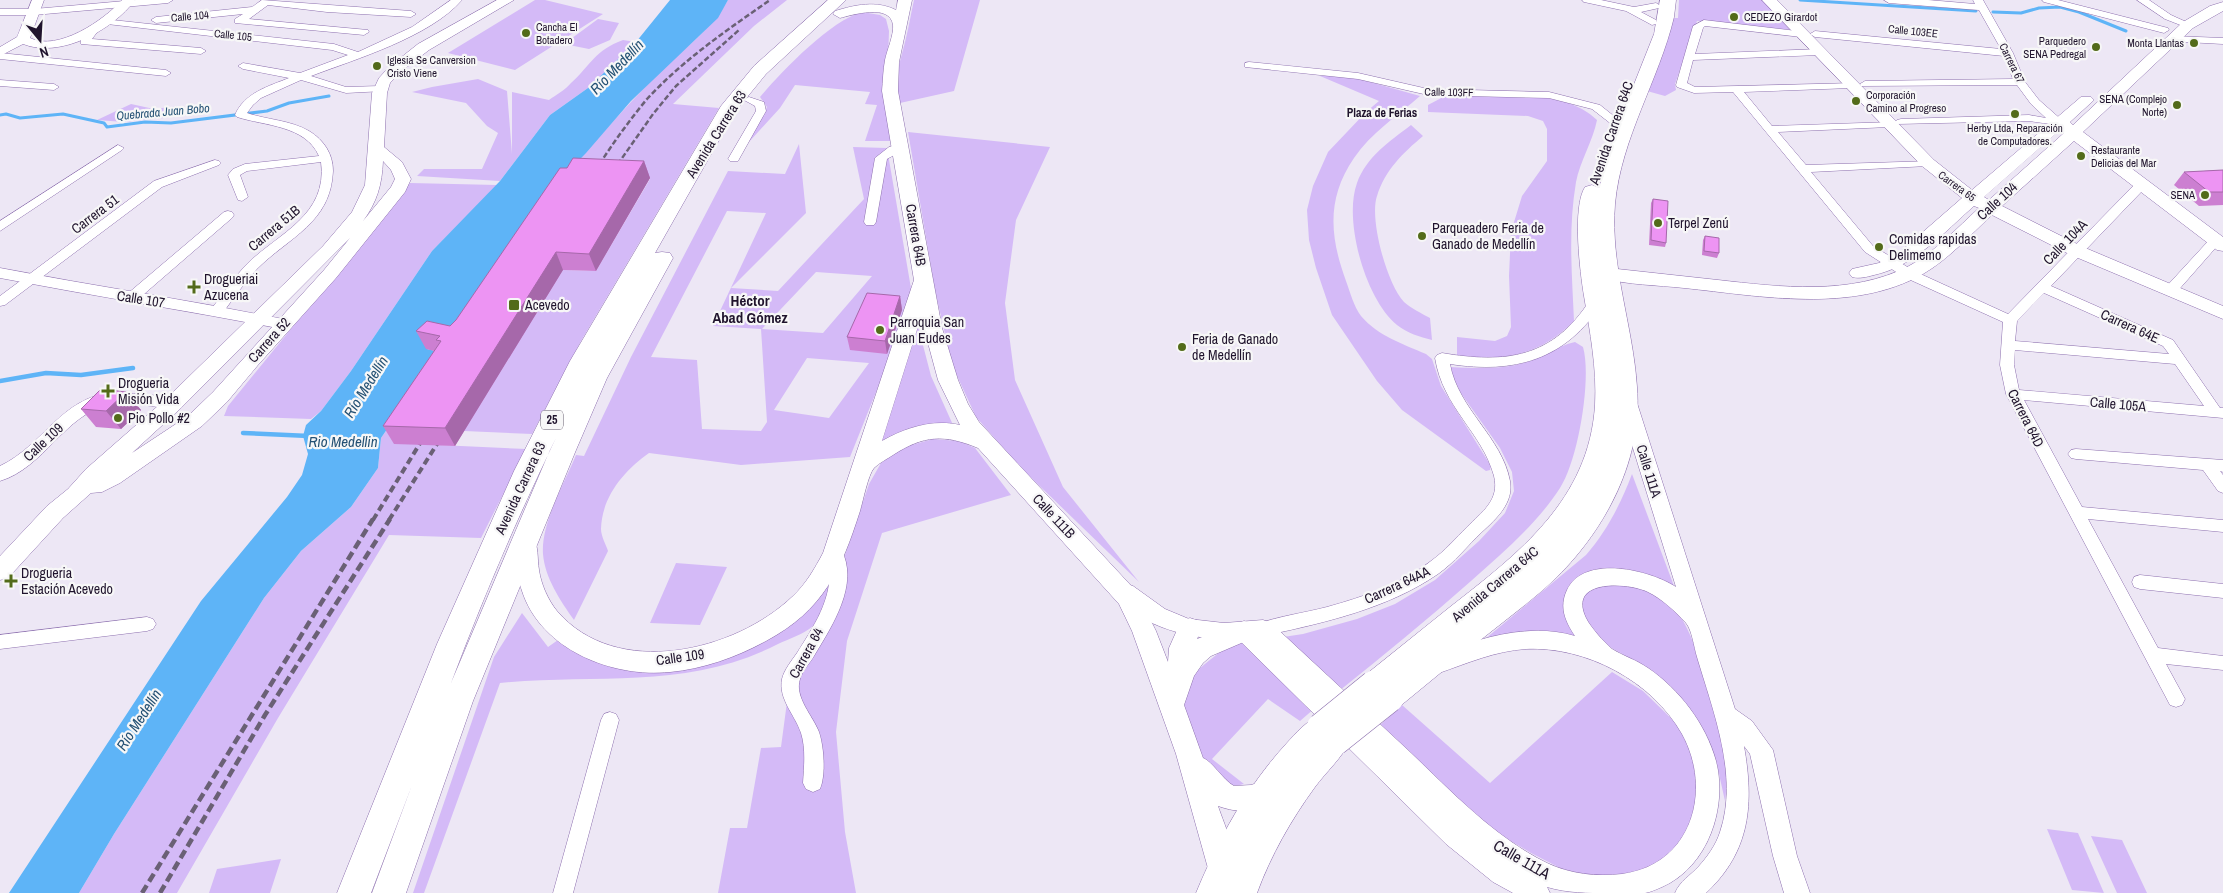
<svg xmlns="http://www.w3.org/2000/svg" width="2223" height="893" viewBox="0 0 2223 893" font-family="'Archivo Narrow',sans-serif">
	<rect width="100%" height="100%" fill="#ede7f5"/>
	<!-- green -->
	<path fill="#d4baf7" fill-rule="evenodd" d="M535 0H545L603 14 515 70 448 53Z
		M728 0H787L754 26 673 104 719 108 581 341 532 434 464 431 563 270 596 271 650 179 580 175 551 189C587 152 619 113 655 77 680 51 710 32 728 0Z
		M914 0H980L954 91 900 103C893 76 900 64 906 38 909 26 911 13 914 0Z
		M1679 0H1763L1790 30 1697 21 1675 84 1676 90 1665 96 1647 91 1673 18H1678Z
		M862 12 880 15 886 19 889 31 888 60 894 141H865L877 105 865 104 870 92 795 85 780 108 749 142 767 107 760 97C782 71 830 21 862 12Z
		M598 19 619 23 610 40 589 49 564 44Z
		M623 40 636 42 588 88 550 115 500 181 417 176 424 169H482L498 133 487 126 466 103 412 92 432 87 478 79 507 91 512 154V92L549 100C556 95 565 90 571 83 591 65 595 50 623 40Z
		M1335 75 1363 80 1420 96C1397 116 1371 133 1354 158 1326 199 1330 237 1346 281 1350 292 1354 307 1361 316 1378 336 1403 344 1426 354L1432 359 1441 386 1491 466 1490 470 1486 471 1402 410 1377 381 1332 315 1316 268 1309 240 1307 210 1313 186 1328 152 1366 112 1379 101 1320 76Z
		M1469 95C1508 96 1567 90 1597 120 1593 141 1580 161 1576 182 1568 229 1572 275 1574 321 1539 356 1504 361 1457 356V337L1495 341 1507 336 1511 327 1509 276 1511 232 1522 196 1547 161V129L1543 121 1528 116 1428 112V105L1445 96Z
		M131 104 154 109 178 106 164 118 124 122 97 120Z
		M1411 125 1423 136C1403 153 1385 170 1377 196 1369 219 1387 284 1404 302 1412 309 1421 313 1430 318L1432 340C1420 337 1407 333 1397 325 1366 300 1343 221 1357 183 1367 156 1389 142 1411 125Z
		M908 132 1050 147 1016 220 1005 303 1015 380 1063 487 1139 582 1020 467 976 417 952 365 935 290Z
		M799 144 806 213 731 288 778 291 864 199 853 147 887 148 913 300 850 457 741 465 649 453C624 471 602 496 601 529 601 536 606 545 608 551L574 620C560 600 545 578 543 554 541 523 564 484 576 455L584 456 631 357 728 171 785 174ZM727 211 766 213 713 326 761 329 767 422 761 431 702 429 697 360 651 357ZM816 272 872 276 823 333 762 329ZM807 358 869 363 829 418 774 410Z
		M410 183 497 185 432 251 351 371 321 411 311 419 224 416 228 406Z
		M917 322 931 376 953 425C926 423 904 428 881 442Z
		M1575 342 1583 347C1592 378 1578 461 1560 488 1536 525 1503 552 1471 581 1428 619 1384 655 1339 691L1283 637 1303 634 1357 619 1395 604 1435 580 1479 541 1505 513 1514 491 1512 472 1500 448 1460 392 1449 367C1474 368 1499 370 1524 363 1542 358 1557 346 1575 342Z
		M433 364 395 443 526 449 481 538 389 535 278 718 177 893H79L114 834 264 598 301 551 351 507 378 468 381 438Z
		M933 439 959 441 975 448 1011 495 882 533 847 641 836 732 845 832 856 893H718L730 828H747L761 748 781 747 787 702 843 586 845 555 869 484 881 463 904 447Z
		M1632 474 1674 586C1639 574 1616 558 1580 578V636L1485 639 1586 555C1607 531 1621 503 1632 474Z
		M676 563 727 567 700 625 650 623Z
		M835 571C830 588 826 615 812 627 803 634 789 639 778 644 687 691 597 673 500 683L424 893H413L494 657 522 613 548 647 558 640 584 655 716 658Z
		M1629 582C1646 589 1662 595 1675 609 1697 633 1727 740 1727 774 1727 783 1726 792 1725 801L1717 765 1707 736 1692 713 1633 660 1608 646 1583 620 1580 603 1589 588Z
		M1241 636 1315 708 1300 721 1268 699 1212 759 1244 784C1236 786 1230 786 1222 781 1205 770 1184 720 1184 700 1184 694 1187 686 1189 681 1197 667 1228 647 1241 636Z
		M1612 672 1643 691 1676 723 1699 760 1703 794 1682 845 1641 873 1604 879 1562 869 1531 853 1494 831 1378 727 1402 705 1490 783Z
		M2047 829 2078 833 2104 893 2072 890Z
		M2091 836 2122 840 2147 893H2117Z
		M281 859 270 893H209L217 869Z"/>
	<!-- water -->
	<path fill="#5eb4f7" d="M670 0H728L718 18 631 101 586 153 551 189 447 341 427 349 440 352 381 438 378 468 351 507 301 551 264 598 114 834 79 893H9L201 601 287 497 302 475 308 454 303 436 306 425 321 411 351 371 432 251 500 181 550 115 588 88 636 42Z"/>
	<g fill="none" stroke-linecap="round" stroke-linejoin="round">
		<!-- stream-far1 -->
		<path stroke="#5eb4f7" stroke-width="3" d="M1800 0 1976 11
			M1993 12 2021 13 2039 8 2060 7 2079 12 2126 31
			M0 115 6 114 20 118 63 114 104 123 107 127 145 122 171 123 267 111 289 103 329 96"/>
		<!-- stream -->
		<path stroke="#5eb4f7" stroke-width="4.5" d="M0 381 46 373 81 375 133 368
			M243 433 309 436"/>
		<defs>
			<path id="minor" d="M136 0H173L168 3 34 15H0V9H34Z
				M262 0 411 11 416 14 411 17 327 12 268 5 249 19 368 30 369 32 364 35 235 23V19L243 14 156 23 151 20 156 17 252 7Z
				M451 0H462C430 37 356 59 311 76L346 87 380 86 385 89 384 91 346 93 301 80 261 98 253 105 247 113C268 120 290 120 309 131 324 140 333 154 333 171 331 223 289 237 257 269 244 283 233 299 222 314H212L210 311 212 308C224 293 235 276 248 263 279 233 328 215 321 162L247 171 240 175 248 197 242 201 238 200 228 175 233 169 245 164 319 156C305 125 265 126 237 117L235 115C244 93 269 86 289 78L243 69 238 66 243 63 300 73 348 55 332 50 107 24 103 23V19L334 44 358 52 412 27Z
				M1582 0H1601L1634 7 1656 3 1661 6 1659 8 1641 12 1656 20V24L1652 25 1626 11 1584 2Z
				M1884 0H1928L1975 4 1973 0H1983L2013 53 2025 82 2039 100 2064 122 2066 124 2064 126 2029 121 1897 124 1895 122 1897 120 1901 119 2029 115 2046 118 2031 104 2017 85 1861 86 1860 84 1865 81 2013 79 2004 56 1815 37 1810 34 1815 31 2001 49 1979 10 1889 3Z
				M2042 0H2058L2168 28 2169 30 2164 33 2044 2Z
				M2137 0H2149L2171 15 2193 25 2188 28 2165 19Z
				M1704 20 1805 32 1806 34 1801 37 1705 26 1703 28 1695 54 1819 49 1824 52 1819 55 1693 60 1687 83 1695 87 1855 83 1856 85 1855 87 1851 88 1744 92 1772 126 1893 122 1895 124 1893 126 1889 127 1778 132 1806 165 1932 161 1934 163 1928 166 1811 172 1873 246 1914 271 2008 314 2138 181H2146L2148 184 2146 187 2051 286 2173 340 2220 408H2223V418L2024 400 2082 507 2223 520V532L2088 519 2158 648 2223 656V670L2166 664 2185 699 2182 705 2176 707 2170 705 2006 394 2000 365 2003 322 1904 277 1865 252 1733 92 1694 93 1677 87 1676 85 1693 26ZM2044 293 2163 346 2169 354 2015 341 2017 321ZM2015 350 2175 364 2204 406 2019 390 2014 365Z
				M93 28 98 31 92 39 201 48 206 51 201 54 81 44C79 39 88 29 93 28Z
				M2172 36 2223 38V44L2168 41V37Z
				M0 53 166 70 171 73 166 76 0 59Z
				M1249 62 1358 73 1428 89 1549 92 1600 105 1620 121 1618 123H1610L1592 109 1549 98 1428 95 1358 79 1245 67V63Z
				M0 80 54 84 59 87 54 90 0 86Z
				M749 97 764 102 766 111 738 161H730L728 159 756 111 755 106 744 100Z
				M900 144 904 145 906 147C903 151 892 156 887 159L876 222 874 225H866L864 222 875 158 889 147Z
				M118 145 124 148 122 150 0 231V221Z
				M215 160 219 161 221 163 219 165 162 187 5 305 0 306V296L154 181Z
				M228 211 232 212 234 215 232 218 136 301H126L124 298 126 295 224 212Z
				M2215 237 2219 238 2221 241 2219 244 2175 294H2165L2163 291 2165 288 2211 238Z
				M1595 299 1602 303C1566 360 1514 374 1450 364 1458 409 1502 437 1510 481 1514 503 1496 519 1482 532 1467 546 1455 562 1438 574 1387 609 1323 623 1263 636L1257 634 1254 629 1257 624C1280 616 1304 613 1327 607 1363 597 1402 584 1431 561 1445 551 1456 538 1467 527 1482 512 1500 500 1494 476 1482 432 1443 408 1435 358L1437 355 1442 353C1506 364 1553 358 1590 300Z
				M2076 449 2223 460V472L2220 471 2223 475V493L2218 491 2203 470 2076 459 2071 458 2068 454 2071 450Z
				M835 547 841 549C860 584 832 626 814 656 810 663 802 671 800 679 794 697 813 716 819 732 824 747 826 775 820 789L813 792 806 789 803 783C804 767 806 749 801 733 795 715 778 699 782 679 784 670 792 660 797 653 817 621 837 592 827 553L829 549Z
				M2140 575 2223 584V598L2140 589 2134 587 2132 582 2134 577Z
				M147 617 153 619 156 624 153 629 147 631 0 649V635Z
				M610 712 616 714 619 720 573 893H553L601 720 604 714Z"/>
			<path id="tertiary" d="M32 0H44L30 38C58 52 104 20 122 0H135C113 30 60 59 23 44L0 56V47L17 37Z
				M0 268C94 286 189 300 283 319L289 320 291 324 289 328 283 329C189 311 94 296 0 278Z
				M113 392 174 397 180 399 183 403 180 407 174 409C153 407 130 401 109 405 66 413 44 468 0 481V466C44 445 60 398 113 392Z
				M1628 397 1634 399 1637 403 1735 709 1752 721 1773 750 1797 856 1810 893H1784L1773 856 1750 754 1744 746C1754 803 1751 851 1706 893H1675C1680 881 1690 876 1699 866 1707 857 1716 845 1720 832 1739 776 1713 711 1697 657 1694 647 1692 630 1686 623 1675 611 1662 599 1648 592 1627 582 1567 579 1586 618 1591 628 1604 642 1612 649 1623 656 1637 660 1648 668 1679 689 1706 724 1716 761 1728 807 1708 867 1662 887 1657 889 1651 892 1645 893 1634 893 1621 893 1609 893 1588 893 1567 893 1547 887L1550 893H1513L1493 882 1446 844 1239 640C1202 641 1135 629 1116 592L1119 586 1126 584 1133 586 1165 609 1189 619 1224 623 1263 620 1271 623C1317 666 1364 709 1410 752 1452 792 1494 837 1547 863 1570 874 1597 877 1622 874 1692 865 1713 790 1682 734 1652 681 1586 646 1526 649 1495 651 1468 663 1439 673L1431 671 1428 664 1431 657C1476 639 1527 622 1575 636 1565 621 1559 607 1567 590 1584 554 1650 570 1676 587L1619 403 1622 399Z"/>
			<path id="secondary" d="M497 0H514L429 50 399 73 390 83 387 93 384 147 402 162 411 179 405 192 336 278 258 365 227 402 202 426 120 483 102 492 91 493 63 518 8 578 0 580V556L47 506 68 489 86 469 167 398 323 246 352 212 365 185 372 93 379 78 389 67 418 44ZM383 161 391 170 395 179 391 187 363 221C377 202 382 185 383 161ZM350 238 324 270 213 392 188 416 132 453 181 408Z
				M898 0H912L899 62 898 91 942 328 958 380 968 404 979 422 1136 591 1156 631 1168 662 1169 648 1181 621 1190 618 1199 621 1202 628 1197 639 1244 621 1253 624 1256 631 1253 638 1211 656 1203 663 1194 676 1184 705 1203 758C1212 761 1223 780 1234 786L1251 785 1263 781 1273 784 1277 793 1273 802C1250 811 1241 814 1218 806 1225 827 1240 857 1231 879L1221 883 1211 879 1176 754 1132 631 1119 604 978 448C944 434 924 435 893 455 887 459 879 463 874 468 868 475 863 501 860 511 841 570 824 610 766 641 737 657 703 669 670 672 613 678 541 650 522 591 517 575 509 552 517 537L525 534 533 537C539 547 537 558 539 570 541 584 548 600 557 611 616 680 735 652 793 596 806 584 815 568 823 553L914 280 882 91C883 81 883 70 885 60 887 50 894 35 893 25 890 3 852 15 840 18L833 14 835 11C855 5 876 0 896 10ZM921 317 938 380 960 425C932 419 905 428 882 441Z
				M1762 0H1777L1934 160 1972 190 2081 97H2091L2094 100 2070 122 2073 125 2183 22 2210 6 2223 2V11L2193 28 2083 132 2223 237V251L2217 250 2074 141 2002 206 2083 247 2223 306V319L2071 255 1992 215C1970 235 1949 259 1923 274 1852 314 1761 296 1684 288 1657 285 1628 285 1602 278L1599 274 1602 270 1608 268C1645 272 1681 276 1718 280 1780 287 1851 296 1909 266 1935 252 1957 228 1979 208L1974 206C1944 232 1915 266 1874 275 1866 277 1860 279 1852 277L1849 273 1852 269 1879 263 1901 251 1962 198 1922 166ZM2060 130 2064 133 1989 200 1984 197Z"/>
			<path id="primary" d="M1660 0H1676L1674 17C1659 80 1621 138 1615 204 1610 267 1633 325 1637 387 1643 458 1607 527 1557 577 1534 599 1508 618 1483 638 1455 661 1427 684 1399 707L1389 710 1379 707 1375 697 1364 694 1360 685 1364 676C1393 653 1421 630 1450 607 1519 553 1589 500 1595 405 1597 368 1590 332 1584 296 1580 272 1572 207 1585 187L1592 185 1599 188 1615 132 1654 34Z
				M1321 715 1331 719 1335 728 1345 732 1350 741C1342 758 1326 772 1315 787 1291 820 1271 855 1257 893H1196C1219 838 1246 788 1286 744 1297 732 1306 721 1321 715Z"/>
			<path id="trunk" d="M828 0H846L766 74 735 112 655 253 662 252 670 253 673 258 607 378 576 450 473 701 406 893H372L412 785 371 893H337L437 644 514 471 570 361 721 106 754 66ZM556 438 550 450 451 683C482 600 517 518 556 438Z"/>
		</defs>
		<!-- minor casing -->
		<use href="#minor" stroke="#8d70af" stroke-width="1"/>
		<!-- tertiary casing -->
		<use href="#tertiary" stroke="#8d70af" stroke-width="1"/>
		<!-- secondary casing -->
		<use href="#secondary" stroke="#8d70af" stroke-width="1"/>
		<!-- primary casing -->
		<use href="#primary" stroke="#8d70af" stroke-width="1"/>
		<!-- trunk casing -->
		<use href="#trunk" stroke="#8d70af" stroke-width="1"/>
		<!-- minor -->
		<use href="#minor" fill="#fff" fill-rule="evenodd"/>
		<!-- tertiary -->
		<use href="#tertiary" fill="#fff" fill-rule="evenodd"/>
		<!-- secondary -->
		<use href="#secondary" fill="#fff" fill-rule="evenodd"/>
		<!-- primary -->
		<use href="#primary" fill="#fff" fill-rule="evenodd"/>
		<!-- trunk -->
		<use href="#trunk" fill="#fff" fill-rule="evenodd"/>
		<!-- rail-far2 -->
		<path stroke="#6a6075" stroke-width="2.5" stroke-dasharray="5.5 2.5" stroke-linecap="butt" d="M595 171C611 146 628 122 647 99 683 60 727 30 770 0
			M613 171 653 114 676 86 739 30"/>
		<!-- rail-far1 -->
		<path stroke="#6a6075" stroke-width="4" stroke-dasharray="7 4" stroke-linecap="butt" d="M373 520 427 432
			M389 520 444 433"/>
		<!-- rail -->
		<path stroke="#6a6075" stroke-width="4.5" stroke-dasharray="9 4.5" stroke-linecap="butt" d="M142 893 373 519
			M160 893 265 715 390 519"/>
		<defs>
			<path id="primary-bridge" d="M1321 728 1374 685
				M1335 741 1389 698"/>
		</defs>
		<!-- primary-bridge casing -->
		<use href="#primary-bridge" stroke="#8d70af" stroke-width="30" stroke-linecap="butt"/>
		<!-- primary-bridge -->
		<use href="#primary-bridge" stroke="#fff" stroke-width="29"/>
	</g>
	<!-- wall -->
	<path fill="#cc7fd1" d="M644 161 650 178 596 271 563 270 455 446 394 444 383 426 434 351 426 349 416 331 450 326 456 320 567 168Z
		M2223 170V205L2199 206 2174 185 2184 172Z
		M1653 199 1666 243 1665 247 1649 245 1651 203Z
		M1705 236 1719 253 1717 258 1702 255 1703 240Z
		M900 296 902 310 887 354 850 350 847 337Z
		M126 392 141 410 121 429 96 427 81 409Z"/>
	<!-- shaded-wall -->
	<path fill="#a668aa" d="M644 161 650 178 596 271 589 254Z
		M556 252 563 270 455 446 445 428Z
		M900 296 902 310 887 354 885 341Z
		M126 392 141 410 121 429 106 411Z"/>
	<!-- building -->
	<path fill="#ed94f3" stroke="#a668aa" d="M573 158 644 161 589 254 556 252 445 428 383 426 441 341 436 340 440 336 416 331 427 321 450 326 456 320 560 168H567Z
		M2223 170V192H2209L2184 172Z
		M1653 199 1668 201 1666 243 1651 240Z
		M1705 236 1719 238V253L1704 251Z
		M867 293 900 296 885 341 847 337Z
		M101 389 126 392 106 411 81 409Z"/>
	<!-- markers -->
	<g fill="#536b1a" stroke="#f7f7f7" stroke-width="2">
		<circle cx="1734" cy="17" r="5"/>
		<circle cx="526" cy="33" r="5"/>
		<circle cx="2194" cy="43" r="5"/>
		<circle cx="2096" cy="47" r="5"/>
		<circle cx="377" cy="66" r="5"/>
		<circle cx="1856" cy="101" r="5"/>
		<circle cx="2177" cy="105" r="5"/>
		<circle cx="2015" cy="114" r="5"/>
		<circle cx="2081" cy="156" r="5"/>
		<circle cx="2205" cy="195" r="5"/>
		<circle cx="1658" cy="223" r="5"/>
		<circle cx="1422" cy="236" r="5"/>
		<circle cx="1879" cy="247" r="5"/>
		<path d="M191.5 279.5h5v5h5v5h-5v5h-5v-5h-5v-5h5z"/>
		<rect x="508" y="299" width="12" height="12" rx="2.5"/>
		<circle cx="880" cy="330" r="5"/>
		<circle cx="1182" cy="347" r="5"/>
		<path d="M105.5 383.5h5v5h5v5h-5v5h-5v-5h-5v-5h5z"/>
		<circle cx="118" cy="418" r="5"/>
		<path d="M8.5 573.5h5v5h5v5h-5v5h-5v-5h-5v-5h5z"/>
	</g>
	<g text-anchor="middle" stroke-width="4.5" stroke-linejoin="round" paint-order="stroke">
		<!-- far-street labels -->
		<g font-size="11" fill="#20142d" stroke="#f7f7f7">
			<text transform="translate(190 16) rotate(-5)" y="4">Calle 104</text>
			<text transform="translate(1913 31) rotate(6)" y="4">Calle 103EE</text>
			<text transform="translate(233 35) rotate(6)" y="4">Calle 105</text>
			<text transform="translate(2012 63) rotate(64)" y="4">Carrera 67</text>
			<text transform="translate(1449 92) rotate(1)" y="4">Calle 103FF</text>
			<text transform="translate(1957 186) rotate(36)" y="4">Carrera 65</text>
		</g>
		<!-- far-poi labels -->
		<g font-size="11" fill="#20142d" stroke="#f7f7f7" text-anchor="start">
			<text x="1744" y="21">CEDEZO Girardot</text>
			<text x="536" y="31">Cancha El<tspan x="536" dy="13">Botadero</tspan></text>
			<text x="2086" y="45" text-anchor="end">Parquedero<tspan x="2086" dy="13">SENA Pedregal</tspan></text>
			<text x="2184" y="47" text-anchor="end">Monta Llantas</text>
			<text x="387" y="64">Iglesia Se Canversion<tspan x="387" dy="13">Cristo Viene</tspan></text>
			<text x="1866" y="99">Corporación<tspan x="1866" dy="13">Camino al Progreso</tspan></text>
			<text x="2167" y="103" text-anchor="end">SENA (Complejo<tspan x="2167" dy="13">Norte)</tspan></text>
			<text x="2015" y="132" text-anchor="middle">Herby Ltda, Reparación<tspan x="2015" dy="13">de Computadores.</tspan></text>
			<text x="2091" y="154">Restaurante<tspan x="2091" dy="13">Delicias del Mar</tspan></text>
			<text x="2195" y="199" text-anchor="end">SENA</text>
		</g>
		<!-- far-water labels -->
		<g font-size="12" font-style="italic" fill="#245174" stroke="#f7f7f7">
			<text transform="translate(163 112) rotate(-5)" y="4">Quebrada Juan Bobo</text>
		</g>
		<!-- far-neighbourhood labels -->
		<g font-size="12" font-weight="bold" fill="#20142d" stroke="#f7f7f7">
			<text x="1382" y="117">Plaza de Ferias</text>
		</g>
		<!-- shield labels -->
		<rect fill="#f7f7f7" stroke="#60586a" stroke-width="1" x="541" y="410.5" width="22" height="19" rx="4"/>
		<g font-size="12" font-weight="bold" fill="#20142d">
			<text x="552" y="424">25</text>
		</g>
		<!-- street labels -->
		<g font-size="14" fill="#20142d" stroke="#f7f7f7">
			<text transform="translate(1611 133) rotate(-71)" y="5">Avenida Carrera 64C</text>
			<text transform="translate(716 134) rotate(-58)" y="5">Avenida Carrera 63</text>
			<text transform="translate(1997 201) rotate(-42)" y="5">Calle 104</text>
			<text transform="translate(95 214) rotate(-37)" y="5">Carrera 51</text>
			<text transform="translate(274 228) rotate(-40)" y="5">Carrera 51B</text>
			<text transform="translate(916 235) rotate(80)" y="5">Carrera 64B</text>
			<text transform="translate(2065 242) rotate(-46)" y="5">Calle 104A</text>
			<text transform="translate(141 299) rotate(9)" y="5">Calle 107</text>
			<text transform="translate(2130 326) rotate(24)" y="5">Carrera 64E</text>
			<text transform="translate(269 340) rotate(-48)" y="5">Carrera 52</text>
			<text transform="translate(2118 404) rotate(5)" y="5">Calle 105A</text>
			<text transform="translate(2026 418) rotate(63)" y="5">Carrera 64D</text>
			<text transform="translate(43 442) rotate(-43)" y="5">Calle 109</text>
			<text transform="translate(1649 471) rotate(73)" y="5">Calle 111A</text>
			<text transform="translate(520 488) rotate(-65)" y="5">Avenida Carrera 63</text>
			<text transform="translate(1054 516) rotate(47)" y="5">Calle 111B</text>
			<text transform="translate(1495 584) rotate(-40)" y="5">Avenida Carrera 64C</text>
			<text transform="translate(1397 585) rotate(-25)" y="5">Carrera 64AA</text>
			<text transform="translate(806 653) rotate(-61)" y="5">Carrera 64</text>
			<text transform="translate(680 657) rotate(-8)" y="5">Calle 109</text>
		</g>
		<!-- poi labels -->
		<g font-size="14" fill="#20142d" stroke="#f7f7f7" text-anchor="start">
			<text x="1668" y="228">Terpel Zenú</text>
			<text x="1432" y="233">Parqueadero Feria de<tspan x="1432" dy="16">Ganado de Medellín</tspan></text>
			<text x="1889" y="244">Comidas rapidas<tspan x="1889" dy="16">Delimemo</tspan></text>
			<text x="204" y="284">Drogueriai<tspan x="204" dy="16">Azucena</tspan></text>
			<text x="525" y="310">Acevedo</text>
			<text x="890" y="327">Parroquia San<tspan x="890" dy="16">Juan Eudes</tspan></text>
			<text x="1192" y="344">Feria de Ganado<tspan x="1192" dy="16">de Medellín</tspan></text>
			<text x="118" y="388">Drogueria<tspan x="118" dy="16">Misión Vida</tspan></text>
			<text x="128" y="423">Pio Pollo #2</text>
			<text x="21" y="578">Drogueria<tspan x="21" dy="16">Estación Acevedo</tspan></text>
		</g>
		<!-- water labels -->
		<g font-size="15" font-style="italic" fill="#245174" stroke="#f7f7f7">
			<text transform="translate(617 67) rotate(-46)" y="5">Río Medellín</text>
			<text transform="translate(366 387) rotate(-58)" y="5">Río Medellín</text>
			<text x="343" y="447">Rio Medellin</text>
			<text transform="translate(139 720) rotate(-57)" y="5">Río Medellín</text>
		</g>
		<!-- neighbourhood labels -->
		<g font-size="15" font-weight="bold" fill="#20142d" stroke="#f7f7f7">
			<text x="750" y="306">Héctor<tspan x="750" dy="17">Abad Gómez</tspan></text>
		</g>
		<!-- near-street labels -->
		<g font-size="16" fill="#20142d" stroke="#f7f7f7">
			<text transform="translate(1522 859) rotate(30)" y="6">Calle 111A</text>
		</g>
	</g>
	<!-- north arrow -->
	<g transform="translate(40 40) rotate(162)" stroke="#f7f7f7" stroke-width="4" paint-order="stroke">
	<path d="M0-4L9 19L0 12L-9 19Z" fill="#20142d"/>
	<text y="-8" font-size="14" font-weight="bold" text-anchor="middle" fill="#20142d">N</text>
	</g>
</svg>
